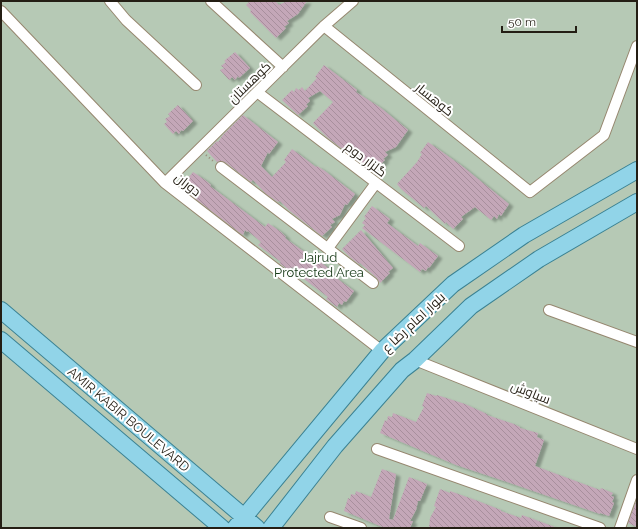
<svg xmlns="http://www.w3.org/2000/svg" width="638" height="529" viewBox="0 0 638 529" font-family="Raleway,Cairo,sans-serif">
	<defs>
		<pattern id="building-back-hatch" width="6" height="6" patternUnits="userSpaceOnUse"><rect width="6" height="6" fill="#c4a7b8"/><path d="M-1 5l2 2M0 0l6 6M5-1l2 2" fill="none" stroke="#a88f9d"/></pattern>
		<filter id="shadow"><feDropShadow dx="4.5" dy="2.5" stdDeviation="1" flood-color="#0004"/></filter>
	</defs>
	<rect width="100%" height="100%" fill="#f7e6cc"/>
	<!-- park -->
	<path fill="#b6c9b5" d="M1 1H637V528H1Z"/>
	<!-- building -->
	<path fill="url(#building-back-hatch)" filter="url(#shadow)" d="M250 1H275L279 5 287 1H307L298 14 287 21 289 23 284 27 286 28 276 38 250 12 251 10 246 5Z
		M235 52 250 68 239 78 238 76 235 80 232 77 229 80 220 70 224 68 221 66 226 62 224 61Z
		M324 65 357 90 356 92 381 108 408 130 396 147 385 152 388 155 383 159 385 160 375 170 368 163 366 166 344 149V150L328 138 313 123 333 102 320 91 308 98 310 101 306 105 308 106 298 115 282 100 292 90 294 92 296 88 299 90 302 87 305 91 317 78 315 77Z
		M178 105 193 121 183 131 181 130 179 134 176 131 173 134 164 124 167 122 165 119 170 116 168 114Z
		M243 115 278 142 269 154 268 152 261 166 272 177 286 162 284 160 292 149 316 167 317 166 325 171 355 194 347 205 345 204 340 215 332 219 335 222 330 225 332 227 322 236 290 211 280 201 278 202 266 194 253 180 251 182 225 162 221 161 217 162 207 151 217 141 218 142 223 135Z
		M428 142 462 166 509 204 501 216 499 214 497 219 494 216 491 220 475 207 461 217 463 219 453 229 446 222 445 224 426 206 424 208 401 189 397 184 417 162 422 154 420 153Z
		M193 172 205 180 211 185 210 186 265 227 268 223 281 232 286 237 285 238 314 259 315 258 327 267 332 272 331 274 354 291 346 302 344 301 342 305 339 303 337 307 326 299 328 297 304 279 307 277 292 267 290 271 279 263 281 262 258 245 261 242 248 231 247 232 245 230 243 235 240 233 184 190 183 188 187 184 184 183Z
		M372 206 390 219 387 223 418 246 420 243 438 256 429 268 428 267 426 271 422 269 420 272 362 228 365 225 362 223 366 218 364 217Z
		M361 230 393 268 388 272 390 273 380 283 377 278 360 263 359 264 351 258 342 249Z
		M427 393 436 396 437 395 465 404 487 414V415L514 424 520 427V428L538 433 537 437 544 440 535 466 600 490 601 488 613 493 611 496 614 497 612 502 614 503 609 516 600 513V514L507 482 456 465 380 433 385 420 387 421 388 416 392 417 393 413 416 422 424 407 422 406Z
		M382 469 396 474 389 519 393 520 409 477 427 484 420 501H418L416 510 410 521H413L410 528H385L344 511 348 498 350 499 351 494 355 495 356 491 371 497Z
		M440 489 450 493V491L478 501 501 510V511L521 518 522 515 555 527V528H429L430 518 436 507 434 506Z
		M637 499V527L628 523Z"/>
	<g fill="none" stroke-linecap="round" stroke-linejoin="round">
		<defs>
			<path id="street" d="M110 1 126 20 196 85
				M211 1 283 67
				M1 11 165 183 382 351
				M324 26 530 192 604 135 637 46
				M257 92 459 246
				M221 167 373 283
				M165 183 324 26 353 1
				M328 248 376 183
				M549 310 637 342
				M415 360 637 449
				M377 449 600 528
				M330 517 361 528
				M620 528 637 480"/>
			<path id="primary" d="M1 310 257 528
				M1 340 222 528
				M235 528 382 351 453 284 524 235 637 170
				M271 528 335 446 402 370 415 360 471 306 539 259 637 202"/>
		</defs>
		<!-- street casing -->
		<use href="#street" stroke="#96876f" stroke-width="12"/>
		<!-- primary casing -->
		<use href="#primary" stroke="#3b8293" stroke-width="18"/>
		<!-- path -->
		<path stroke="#998d7a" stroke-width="2" stroke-dasharray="1 3" stroke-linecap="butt" d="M206 155 213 161"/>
		<!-- street -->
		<use href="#street" stroke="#fff" stroke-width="10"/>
		<!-- primary -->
		<use href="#primary" stroke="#91d4e8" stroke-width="16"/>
	</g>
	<g text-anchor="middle" stroke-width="4" stroke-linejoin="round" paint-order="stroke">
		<!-- street labels -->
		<g font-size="13" fill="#241e14" stroke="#fff">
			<text transform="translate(249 82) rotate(-44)" y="5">کوهستان</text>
			<text transform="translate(435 99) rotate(39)" y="5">کوهسار</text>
			<text transform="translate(366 159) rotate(37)" y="5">گلزار دوم</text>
			<text transform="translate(188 184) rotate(38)" y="5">دوران</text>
			<text transform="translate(413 322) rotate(-43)" y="5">بلوار امام رضا ع</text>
			<text transform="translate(531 392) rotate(22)" y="5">سیاوش</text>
			<text transform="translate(129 419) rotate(40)" y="5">AMIR KABIR BOULEVARD</text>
		</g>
		<!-- park labels -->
		<g font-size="13" fill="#143714" stroke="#fff">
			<text x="319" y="262">Jajrud<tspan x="319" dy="15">Protected Area</tspan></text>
		</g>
	</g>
	<!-- border -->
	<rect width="638" height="529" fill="none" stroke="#241e14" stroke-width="4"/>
	<!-- scale -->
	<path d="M502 26v6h74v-6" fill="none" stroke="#241e14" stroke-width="2"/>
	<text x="508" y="26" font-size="12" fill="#241e14" stroke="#ffffff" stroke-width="3" paint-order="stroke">50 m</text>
</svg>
